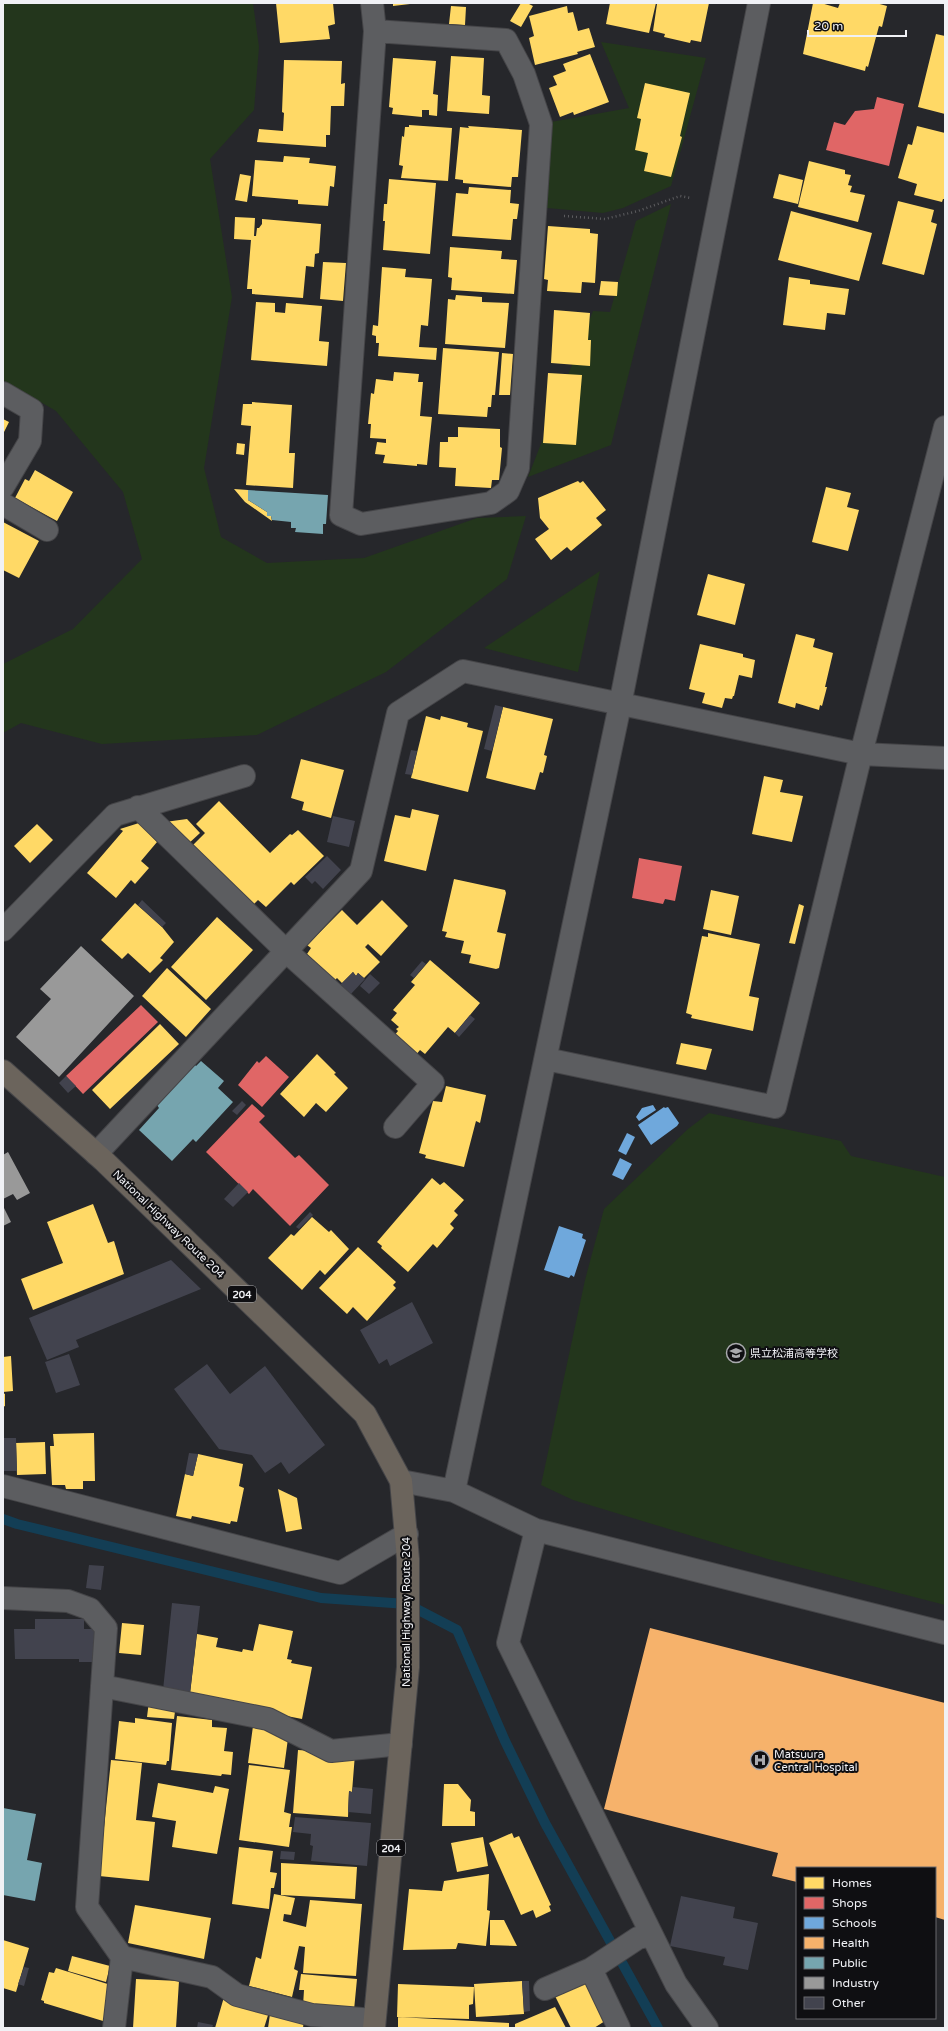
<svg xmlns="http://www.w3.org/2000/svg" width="948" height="2031" viewBox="0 0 948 2031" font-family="'Varela Round','Noto Sans JP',sans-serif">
	<rect width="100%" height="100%" fill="#26272b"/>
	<!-- green -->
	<path fill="#23361c" d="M3 3H253L259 47 254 110 210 159 232 297 204 468 221 537 267 563 364 558 477 518 526 516 507 579 386 672 257 735 102 744 21 723 3 733V664L73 629 142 559 123 492 56 411 3 380Z
		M601 42 706 58 671 186 623 208 603 213 547 208 551 122 629 108Z
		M671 204 611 445 528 477 593 311 610 312 636 221Z
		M600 571 578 672 484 648Z
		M709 1113 841 1141 851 1156 945 1177V1605L768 1559 573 1500 541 1485 585 1280 604 1209 688 1129Z"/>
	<!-- homes -->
	<path fill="#ffd966" d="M276 3H333L335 24 328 26 330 39 280 43Z
		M393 3H409L410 4 393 6Z
		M521 3H527L533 6 521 27 510 21Z
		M610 3H656L649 33 606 24Z
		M709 3 701 42 691 40 690 43 664 37 665 34 653 31 657 4Z
		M813 3H821L838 8 840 3H876L887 6 882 27 879 26 868 67 866 66 865 71 803 54Z
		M451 6 466 7 465 25 449 24Z
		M567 6 568 13 573 12 578 31 589 28 595 47 577 52 578 54 535 65 529 38 534 36 529 16Z
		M936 34 945 36V114L918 107Z
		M590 54 609 102 574 115 573 112 560 117 549 88 557 85 553 76 566 71 563 64Z
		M451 56 484 58 482 95 490 96 489 114 447 111Z
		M393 58 436 61 433 94 438 95 437 116 429 115V110H422V117L392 114 393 108 389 107Z
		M284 60 342 61 341 84 345 83 344 106H331L330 135H326V147L257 142 259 129 283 131 284 113 282 112Z
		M645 83 690 93 680 136 682 137 671 177 644 171 648 153 635 150 641 119 637 118Z
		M409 125 452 128 448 181 401 178 403 166 399 165 402 136 404 137 405 127H409Z
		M468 126 522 130 518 177H512L511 187 463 183V180L455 179 460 127 469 128Z
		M917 126 945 133V199H943L942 202 914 195 917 184 898 178 908 144 912 145Z
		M284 156 310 158 309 163 336 166 334 187 330 186 328 206 298 204V200L252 196 255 160 283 162Z
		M809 161 845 170V174L851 175 848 185 852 186 850 192 865 195 858 222 798 207Z
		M240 174 251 176 247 202 235 200Z
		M779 174 803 180 798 204 773 198Z
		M389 179 436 183 430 254 383 250 385 221H383L384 204H387Z
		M469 187 511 190 510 203 519 204 517 219H513L511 240 452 236 456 193 468 194Z
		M898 201 934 210 931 222 937 224 924 275 882 264Z
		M791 211 872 233 859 281 778 260Z
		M235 217 255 218 254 236H256L257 228H259L262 224V219L321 224 319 253 315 254 314 267 306 266 303 298 252 294V289H247L251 240 234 239Z
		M548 226 590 229V233L598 234 595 283 582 282 581 293 547 291 548 280 544 279Z
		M450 247 502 251 501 259 517 260 514 294 451 290 452 278 448 277Z
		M323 262 346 263 343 301 320 299Z
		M382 267 406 269 405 277 432 279 428 326 421 325 419 347 437 348 436 360 378 356 379 343H376V336L372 335 373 325 378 326Z
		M789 277 810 280V284L849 289 845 315 827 313 825 330 783 325Z
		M601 281 618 282 617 296 599 295Z
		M456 295 482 297V302L509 303 505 348 445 344 448 299 455 300Z
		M256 302 275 303V312L285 313 286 303 322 306 319 341 329 342 327 366 251 360Z
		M554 310 590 313 588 340H591L590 366 551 363Z
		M443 348 499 352 495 395H492L491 407H488L487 417 438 414Z
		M502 353 513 354 510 395H499Z
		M394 372 419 374 418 382H423L420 416 432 417 427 465 417 464V466L383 463 385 455 375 454 377 442 386 443V439L370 438 371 424H368L371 393 374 394 376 379 393 381Z
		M548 373 582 375 576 445 543 443Z
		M252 402 292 405 289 453H295L293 488 246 485 251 426 241 425 243 404H252Z
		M3 419 9 422 3 434Z
		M458 427 500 429V447L502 448 499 480H492L491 488 455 486 456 468 439 467 440 442H448V437H458Z
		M237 443 245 444 244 455 236 454Z
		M35 470 73 492 57 521 15 498 25 479 29 481Z
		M578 481 580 483 583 481 606 510 596 518 602 525 571 551 567 547 551 560 535 539 549 529 540 518 538 498Z
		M826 487 851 493 847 507 859 510 848 551 812 542Z
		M234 489 248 490V500L267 512V516H271L272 521 245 502Z
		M3 522 39 541 19 578 3 570Z
		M708 574 745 584 735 625 697 615Z
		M796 634 815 639 813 647 833 653 825 687H827L822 706 820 705 819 710 796 703 795 708 778 703Z
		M700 644 743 654V657L755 660 752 678 739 675 734 696H733L732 699 725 698 722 708 702 703 705 693 689 689Z
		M503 707 553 719 544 755 547 756 543 773 540 772 535 790 486 778Z
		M426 716 440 720 441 716 468 723 467 727 483 731 468 792 411 778Z
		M301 759 344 770 331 818 302 810 304 802 291 798Z
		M764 776 783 780 780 792 803 796 792 842 752 834Z
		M219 801 270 853 290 834 292 835 298 830 324 856 294 885 291 882 266 907 258 900 254 904 237 888 233 893 228 880 193 845 205 833 196 824Z
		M412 809 439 815 426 871 384 861 395 815 410 818Z
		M187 819 200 833 187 845 165 822Z
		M139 823 157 842 141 861 149 868 135 884 131 880 116 898 87 873 123 831 120 829Z
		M37 824 53 840 30 863 14 846Z
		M454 879 505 890 506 893 497 932 506 934 499 968 496 969 469 963 471 955 461 953 464 941 445 937 447 932 442 931Z
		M711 890 739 896 731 935 703 929Z
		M382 900 408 926 381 956 368 944 365 947 380 962 364 978 358 973 356 976 353 972 342 983 337 978 334 981 307 954 311 948 307 945 342 910 357 925Z
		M135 903 162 927 174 942 160 958 163 960 150 973 128 953 122 959 101 940Z
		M799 904 804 906 795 944 789 943Z
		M217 917 253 950 206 1000 171 967Z
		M708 933 760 944 749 996 759 998 753 1031 691 1018 692 1015 686 1013 702 936 708 937Z
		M430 960 480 1003 455 1033 448 1027 425 1054 420 1050 415 1056 394 1036 398 1031 396 1029 399 1027 391 1020 397 1013 393 1010 415 985 411 982Z
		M167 968 211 1009 186 1037 142 996Z
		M160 1024 179 1044 110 1109 92 1090Z
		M681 1043 712 1049 706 1070 676 1064Z
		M317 1054 336 1073 334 1074 348 1088 326 1112 316 1103 304 1117 280 1094Z
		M446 1086 486 1095 480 1123 476 1121 464 1167 425 1158 426 1155 419 1153 433 1101 442 1102Z
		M432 1178 440 1185 444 1182 464 1200 454 1211 458 1215 450 1224 454 1228 437 1248 433 1244 408 1272 381 1248 382 1246 377 1242Z
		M93 1204 108 1243 114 1241 124 1274 33 1310 21 1279 63 1263 47 1222Z
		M312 1217 329 1232 331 1230 349 1249 325 1275 320 1270 302 1290 268 1258 291 1234 294 1236Z
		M358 1247 396 1282 393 1285 396 1288 367 1321 353 1307 347 1314 319 1288Z
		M11 1356 13 1391 3 1392V1357Z
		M3 1393 5 1394V1406L3 1407Z
		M94 1433 95 1481H83V1489H66L65 1485H52L50 1446H54L53 1434Z
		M45 1442 46 1474 17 1475 16 1443Z
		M198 1454 243 1464 239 1486 244 1488 237 1522 231 1521 230 1524 192 1516 191 1519 176 1516 185 1474 193 1476Z
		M278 1489 297 1498 302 1529 286 1532Z
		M122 1623 144 1625 141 1655 119 1653Z
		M259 1624 293 1631 287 1659 292 1660 291 1663 312 1667 302 1719 197 1698 190 1694 197 1634 218 1638 216 1647 242 1652 243 1649 253 1651Z
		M149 1701 176 1704 174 1719 147 1717Z
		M177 1716 212 1720V1727L227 1728 224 1751 233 1752 231 1775 222 1774 221 1776 171 1770Z
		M135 1718 172 1723 169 1761H167L166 1765 115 1759 119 1721 135 1723Z
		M253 1726 289 1731 284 1768 248 1763Z
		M298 1750 355 1754 352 1792 349 1791 348 1817 293 1813Z
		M111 1760 142 1763 136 1820 155 1822 149 1881 99 1876Z
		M249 1765 290 1770 284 1812 291 1814 289 1827H292L289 1847 239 1840Z
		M158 1783 213 1793 215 1786 229 1789 217 1854 172 1847 176 1821 152 1817Z
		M444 1784H458L471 1800 470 1811 475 1812V1826H442Z
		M512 1833 514 1838 519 1836 551 1905 549 1906 551 1911 536 1918 533 1910 521 1915 489 1843Z
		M483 1837 488 1866 457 1872 451 1843Z
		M239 1847 273 1851 270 1872 277 1873 274 1888H271L269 1909 232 1904Z
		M281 1863 357 1867 355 1899 281 1895Z
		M489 1874 487 1910 490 1911 486 1946 458 1943 456 1949 403 1950 409 1889 442 1891 444 1881Z
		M274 1894 295 1898 291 1915 284 1914 283 1921 306 1927 310 1900 362 1904 356 1976 303 1973 305 1947 299 1946 294 1969 298 1971 292 1997 249 1986 256 1957 261 1959Z
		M135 1905 211 1918 204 1959 128 1943Z
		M490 1920H504L517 1946 490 1945Z
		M3 1940 29 1948 16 1992 3 1988Z
		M72 1956 110 1966 106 1982 68 1971Z
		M56 1968 114 1986 103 2021 44 2003V2001L41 2000 49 1972 54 1973Z
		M301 1974 357 1979 354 2010 303 2006 304 1990H299Z
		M136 1979 179 1981 176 2028H133Z
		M585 1979 605 2021 594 2028H571L554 1994Z
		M522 1981 524 2014 476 2017 474 1984Z
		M398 1984 474 1987 473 2004 469 2005V2019L397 2017Z
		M224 1997 269 2012 264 2028H215Z
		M555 2007 566 2028H515V2024Z
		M270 2014 304 2019 303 2028H268Z
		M398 2017 509 2023V2028H398Z"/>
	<!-- shops -->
	<path fill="#e06666" d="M877 97 904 104 889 166 826 150 834 122 845 125 855 111 874 109Z
		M639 858 682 866 675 901 665 899 663 904 632 898Z
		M141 1005 158 1022 83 1094 66 1076Z
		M266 1056 289 1077 262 1107 238 1085 257 1061 259 1063Z
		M252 1104 265 1116 259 1122 295 1158 299 1155 329 1185 290 1226 253 1189 249 1194 206 1152Z"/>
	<!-- schools -->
	<path fill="#6fa8dc" d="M653 1105 656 1110 639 1121 636 1117 642 1108Z
		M664 1107 665 1108 668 1107 679 1123 677 1126 651 1145 638 1125Z
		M627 1133 635 1137 626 1155 618 1151Z
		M620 1158 632 1164 623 1180 612 1175Z
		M559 1226 583 1234 582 1238 586 1240 574 1277 571 1275 569 1278 544 1270Z"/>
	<!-- health -->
	<path fill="#f6b26b" d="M650 1628 945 1703V1920L935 1917V1868H797V1882L772 1876 778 1853 604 1809Z"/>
	<!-- public -->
	<path fill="#76a5af" d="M248 490 328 495 326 524H323V534L295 532 296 528H291V522L272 520 271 516H267V512L248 500Z
		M201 1061 224 1081 218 1088 233 1102 196 1142 193 1139 172 1161 139 1130 159 1108 157 1105 194 1064 196 1066Z
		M3 1808 36 1814 27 1860 42 1863 35 1901 3 1895Z"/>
	<!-- industry -->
	<path fill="#999" d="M81 946 134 996 59 1077 16 1037 51 999 40 989Z
		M8 1152 30 1193 17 1200 13 1194 3 1199V1155Z
		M3 1206 11 1222 3 1226Z"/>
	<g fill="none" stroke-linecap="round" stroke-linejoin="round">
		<!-- stream -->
		<path stroke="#133e55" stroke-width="10" d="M3 1519 17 1524 321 1598 407 1604 457 1630 505 1741 545 1823 658 2028"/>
	</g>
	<!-- building -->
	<path fill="#42434e" d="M495 705 503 707 492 751 484 749Z
		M411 750 417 751 412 775 405 774Z
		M333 816 355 821 349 847 327 842Z
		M327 856 341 870 323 889 315 881 312 884 305 877Z
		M142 900 166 923 162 927 138 905Z
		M422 961 426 964 414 978 410 975Z
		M353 972 356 976 358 973 365 979 351 994 340 985Z
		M370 974 380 983 369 994 360 986Z
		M470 1015 475 1019 459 1037 455 1033Z
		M66 1076 76 1086 68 1093 59 1083Z
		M242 1101 246 1105 237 1115 232 1111Z
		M239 1183 248 1192 233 1207 224 1199Z
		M310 1212 313 1215 299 1229 296 1227Z
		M171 1260 201 1289 76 1340 79 1347 47 1360 29 1318Z
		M412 1302 433 1343 390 1366 387 1359 379 1364 360 1330Z
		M69 1354 80 1385 56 1393 45 1362Z
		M207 1364 230 1394 265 1366 325 1445 289 1474 281 1462 265 1473 252 1455 219 1449 174 1389Z
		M3 1438H16L17 1471H3Z
		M189 1453 198 1454 193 1476 185 1474Z
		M89 1565 104 1566 101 1590 86 1588Z
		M172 1603 200 1606 190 1693 163 1690Z
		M35 1619H84V1629H96V1662H79V1659H15L14 1629H35Z
		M353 1787 373 1789 371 1814 348 1812 349 1791 352 1792Z
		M295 1817 371 1823 367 1866 311 1861 313 1846 310 1845 311 1834 293 1832Z
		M281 1851 295 1852 294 1860 280 1859Z
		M681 1896 735 1907 733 1918 758 1923 748 1970 723 1965 725 1957 670 1946Z
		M24 1967 29 1968 24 1986 18 1984Z
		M522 1981H529L530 2011 524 2012Z
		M198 2022 213 2025 212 2028H197Z"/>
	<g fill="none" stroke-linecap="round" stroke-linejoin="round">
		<defs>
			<path id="minor" d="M372 3 375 31 341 515 361 524 491 503 508 491 518 468 541 124 524 74 506 40 375 31
				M3 393 32 410 30 441 3 487
				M3 504 47 530
				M138 807 286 951 433 1083 395 1127
				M3 930 115 815 244 776
				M546 1059 775 1107 861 754 945 427
				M96 1154 361 871 398 713 463 671 861 754 945 758
				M401 1481 454 1491 536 1530 945 1633
				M3 1486 340 1573 407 1534
				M454 1491 620 705 759 3
				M536 1530 508 1643 676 1984 707 2028
				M3 1598 68 1601 90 1609 106 1628 87 1907 122 1957 114 2028
				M102 1686 268 1719 331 1751 401 1744
				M122 1957 212 1977 237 1995 312 2015 374 2020
				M591 1969 619 2028
				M545 1989 591 1969 638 1938 651 1935"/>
			<path id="highway" d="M3 1071 103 1160 365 1414 401 1481 408 1559V1667L374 2028"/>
		</defs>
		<!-- minor casing -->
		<use href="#minor" stroke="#454548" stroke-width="24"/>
		<!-- highway casing -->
		<use href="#highway" stroke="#454548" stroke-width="24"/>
		<!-- path -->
		<path stroke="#5d5d60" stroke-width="2.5" stroke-dasharray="1 3" stroke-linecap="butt" d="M564 216 605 219 638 211 680 196 691 198"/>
		<!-- minor -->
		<use href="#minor" stroke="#5c5d60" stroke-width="22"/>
		<!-- highway -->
		<use href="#highway" stroke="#6b645c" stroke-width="22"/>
	</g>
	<!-- icons -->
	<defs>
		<symbol id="school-ring" viewBox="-11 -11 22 22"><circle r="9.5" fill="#0f0f12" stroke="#a9aaae" stroke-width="1.5"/><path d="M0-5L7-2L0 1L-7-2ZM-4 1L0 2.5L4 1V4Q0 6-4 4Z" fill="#a9aaae"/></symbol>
		<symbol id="hospital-ring" viewBox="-11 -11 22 22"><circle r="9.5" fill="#0f0f12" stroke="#a9aaae" stroke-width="1.5"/><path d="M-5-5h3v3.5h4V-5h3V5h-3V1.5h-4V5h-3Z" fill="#a9aaae"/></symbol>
	</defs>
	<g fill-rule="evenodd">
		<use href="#school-ring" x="725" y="1342" width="22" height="22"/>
		<use href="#hospital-ring" x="749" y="1749" width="22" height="22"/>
	</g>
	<g text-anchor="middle" stroke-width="4" stroke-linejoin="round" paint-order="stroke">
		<!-- shield labels -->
		<g fill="#0f0f12" stroke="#acadb1" stroke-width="1">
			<rect x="228" y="1286" width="28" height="16" rx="3"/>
			<rect x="377" y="1840" width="28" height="16" rx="3"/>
		</g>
		<g font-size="10" font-weight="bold" fill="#f0f1f5">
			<text x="242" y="1298">204</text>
			<text x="391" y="1852">204</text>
		</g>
		<!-- street labels -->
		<g font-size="11" fill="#f0f1f5" stroke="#0f0f12">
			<text transform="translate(169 1224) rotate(44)" y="4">National Highway Route 204</text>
			<text transform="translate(406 1612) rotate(-90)" y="4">National Highway Route 204</text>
		</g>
		<!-- poi labels -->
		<g font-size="11" fill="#f0f1f5" stroke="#0f0f12" text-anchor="start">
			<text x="750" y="1357">県立松浦高等学校</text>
			<text x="774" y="1758">Matsuura<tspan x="774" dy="13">Central Hospital</tspan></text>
		</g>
	</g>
	<!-- border -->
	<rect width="948" height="2031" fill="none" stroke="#f0f1f5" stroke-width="8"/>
	<!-- legend -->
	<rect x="796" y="1867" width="140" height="152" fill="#0f0f12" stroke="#69696d"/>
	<rect x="804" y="1877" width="20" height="12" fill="#ffd966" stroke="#69696d"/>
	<text x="832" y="1887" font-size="12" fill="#f0f1f5">Homes</text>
	<rect x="804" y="1897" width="20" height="12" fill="#e06666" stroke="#69696d"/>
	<text x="832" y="1907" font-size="12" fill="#f0f1f5">Shops</text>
	<rect x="804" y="1917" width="20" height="12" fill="#6fa8dc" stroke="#69696d"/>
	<text x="832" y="1927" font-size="12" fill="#f0f1f5">Schools</text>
	<rect x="804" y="1937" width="20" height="12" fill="#f6b26b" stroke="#69696d"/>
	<text x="832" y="1947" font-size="12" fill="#f0f1f5">Health</text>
	<rect x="804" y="1957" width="20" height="12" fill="#76a5af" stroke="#69696d"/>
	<text x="832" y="1967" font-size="12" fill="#f0f1f5">Public</text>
	<rect x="804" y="1977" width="20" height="12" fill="#999999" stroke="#69696d"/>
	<text x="832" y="1987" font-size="12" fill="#f0f1f5">Industry</text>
	<rect x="804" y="1997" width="20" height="12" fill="#42434e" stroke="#69696d"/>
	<text x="832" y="2007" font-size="12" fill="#f0f1f5">Other</text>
	<!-- scale -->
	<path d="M808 30v6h98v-6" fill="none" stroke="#f0f1f5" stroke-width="2"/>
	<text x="814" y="30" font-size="12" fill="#f0f1f5" stroke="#0f0f12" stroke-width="3" paint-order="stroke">20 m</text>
</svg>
